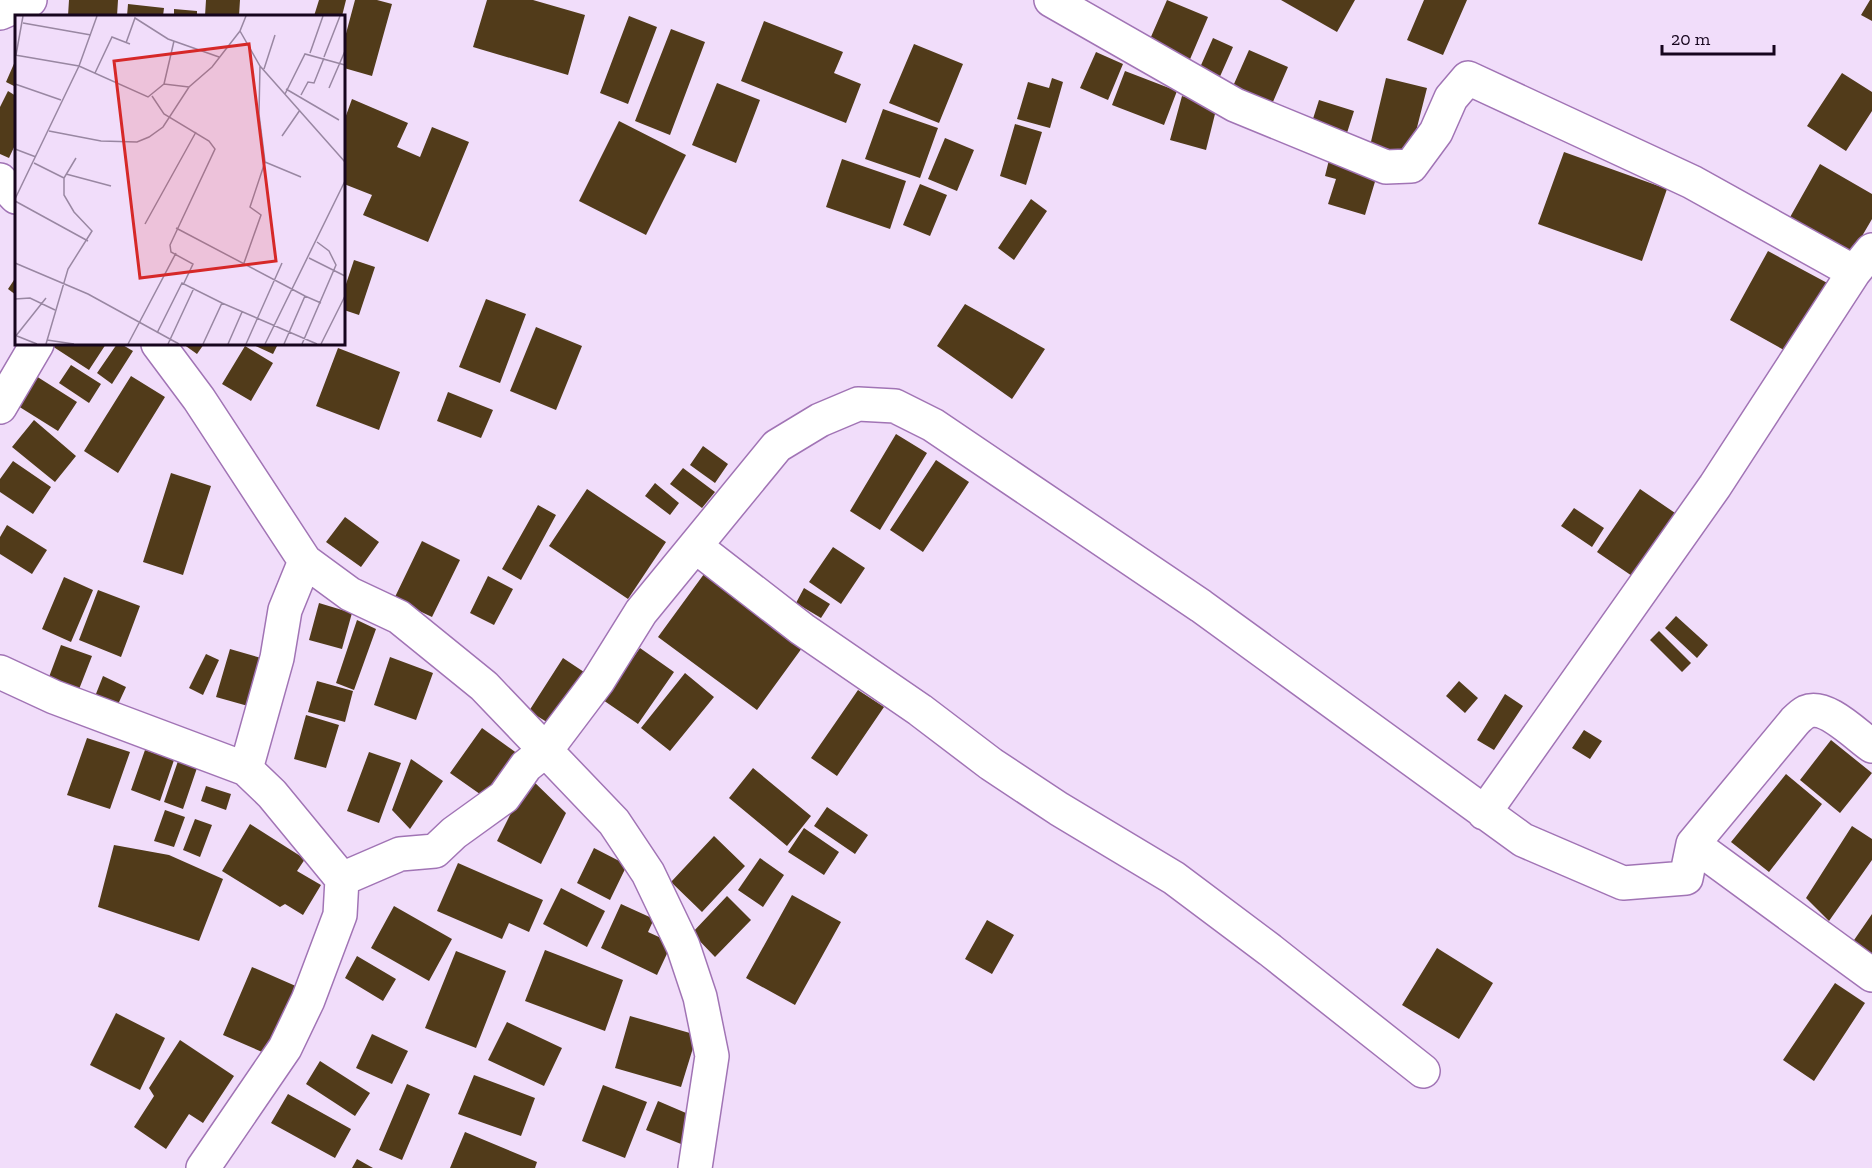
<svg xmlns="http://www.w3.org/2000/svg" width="1872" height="1168" viewBox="0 0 1872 1168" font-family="'Zilla Slab',serif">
	<rect width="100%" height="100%" fill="#f1ddfa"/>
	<!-- building -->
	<path fill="#513b1a" d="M69 0H118L117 16H68Z
		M206 0H240L239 16H205Z
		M319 0H346L342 16H314Z
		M355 0H377L392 4 372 76 344 68V41Z
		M487 0H533L585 15 568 75 473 47Z
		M1167 0 1208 17 1188 64 1147 46Z
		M1281 0H1355L1337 32Z
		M1424 0H1467L1443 55 1407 40Z
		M1870 0H1872V21L1861 15Z
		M128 4 164 8 163 16H127Z
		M174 9 197 11V16H174Z
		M629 16 657 27 628 104 600 93Z
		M764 21 843 52 834 73 861 84 846 123 741 81Z
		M671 29 705 42 670 135 635 121Z
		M1213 38 1233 47 1218 81 1198 72Z
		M914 44 963 64 939 123 889 103Z
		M1249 50 1288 67 1269 111 1230 93Z
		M1096 52 1123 64 1108 100 1080 88Z
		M16 59V87L6 82Z
		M1125 71 1177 91 1164 125 1112 105Z
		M1842 73 1872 92V111L1846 151 1807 126Z
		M1052 78 1063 82 1050 128 1017 119 1028 82 1049 88Z
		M1386 78 1427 88 1408 163 1369 150Z
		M717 83 760 100 736 163 692 145Z
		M8 91 16 96V143L9 158 0 154V107Z
		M1182 96 1217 106 1206 150 1170 140Z
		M352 99 408 123 397 147 420 157 432 127 469 142 428 242 363 215 372 195 344 184V121Z
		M1319 100 1354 111 1346 136 1311 125Z
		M883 109 938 128 920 178 865 159Z
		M619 121 686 155 646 235 579 201Z
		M1015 124 1042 132 1026 185 1000 176Z
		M945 138 974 150 957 191 928 179Z
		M1564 152 1667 189 1642 261 1538 224Z
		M842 159 906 181 890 229 826 207Z
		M1329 160 1377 175 1365 215 1328 204 1336 179 1325 176Z
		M1820 164 1872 194V219L1851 255 1789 219Z
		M920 184 947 195 930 236 903 225Z
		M1031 199 1047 211 1014 260 998 248Z
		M1768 251 1831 285 1793 355 1730 320Z
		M354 260 375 267 359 315 344 310V290Z
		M16 277V295L8 289Z
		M486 299 526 314 500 383 459 367Z
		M965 304 1045 349 1012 399 937 346Z
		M536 327 582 346 556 410 510 391Z
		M54 344H106L89 370 52 346Z
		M117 344H121L133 351 112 384 97 373Z
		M183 344H204L197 354Z
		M251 344H278L273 354Z
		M245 346 273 363 251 401 222 384Z
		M338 348 400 372 379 430 316 406Z
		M71 365 101 384 89 403 59 383Z
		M36 376 77 402 58 431 18 406Z
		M131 376 165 397 118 473 84 451Z
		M448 392 493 410 481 438 437 421Z
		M34 420 76 456 55 482 12 447Z
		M896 434 927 453 880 530 850 511Z
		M703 446 728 464 715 483 690 465Z
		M936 460 969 482 923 552 890 530Z
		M13 461 51 487 33 514 0 492V479Z
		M683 468 715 492 702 508 670 484Z
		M171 473 211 486 183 575 143 562Z
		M655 483 679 503 670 515 645 496Z
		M587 489 666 542 628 599 549 546Z
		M1640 489 1678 515 1635 578 1597 552Z
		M538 505 556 515 521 580 502 569Z
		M1574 508 1604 528 1592 547 1561 526Z
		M345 517 379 542 361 567 326 542Z
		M7 525 47 550 32 574 0 554V537Z
		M422 541 460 560 432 617 394 599Z
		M833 547 865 568 841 604 809 582Z
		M704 574 802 648 757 710 658 637Z
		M488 576 513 589 494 625 470 613Z
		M64 577 93 590 71 642 42 629Z
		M804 588 830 604 821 618 796 603Z
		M98 590 140 606 121 657 79 640Z
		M319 603 352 613 342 649 309 640Z
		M1676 616 1708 645 1697 658 1665 628Z
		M357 620 376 629 354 690 336 683Z
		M1659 631 1691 663 1682 672 1650 640Z
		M61 645 92 656 76 697 46 685Z
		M640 648 674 672 638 724 603 700Z
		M230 649 261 658 248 706 216 697Z
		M206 654 219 660 203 695 189 688Z
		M390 657 433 673 416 720 374 705Z
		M563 658 584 672 550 724 529 711Z
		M685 673 714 697 670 751 641 728Z
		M103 676 126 687 114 713 92 704Z
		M317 681 353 691 345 722 308 712Z
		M1459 681 1478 698 1465 713 1446 696Z
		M858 690 884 707 837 776 811 758Z
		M1505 694 1523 706 1494 750 1477 740Z
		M306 715 339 725 326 768 294 759Z
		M482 728 518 754 487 799 450 773Z
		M1584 730 1602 741 1590 759 1572 748Z
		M87 738 130 752 110 809 67 795Z
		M1831 740 1872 773 1840 813 1800 780Z
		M145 750 174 760 160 801 131 790Z
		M369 752 401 763 379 823 347 811Z
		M411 759 443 781 410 829 392 810Z
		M178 761 197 768 183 809 164 802Z
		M753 768 811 816 787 846 729 798Z
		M1786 774 1822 804 1769 872 1731 842Z
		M529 777 566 813 541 864 497 841Z
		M206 786 231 794 226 810 201 801Z
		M827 807 868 835 855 854 814 826Z
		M165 810 185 817 174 847 154 841Z
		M195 819 212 825 200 857 183 850Z
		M250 824 305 859 297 871 321 885 303 915 285 904 280 907 222 871Z
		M1852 826 1872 839V860L1829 921 1806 898Z
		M804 828 839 852 824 875 788 852Z
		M714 836 745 866 702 912 671 882Z
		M114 845 169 855 223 879 199 941 98 907Z
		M594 848 627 865 610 900 577 883Z
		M760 858 784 875 763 907 738 890Z
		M458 863 543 900 529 932 509 923 502 939 437 911Z
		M561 888 605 911 587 947 543 924Z
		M792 895 841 922 795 1005 746 978Z
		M727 896 751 920 715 957 692 933Z
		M621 904 654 919 648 932 672 943 657 975 601 948Z
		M394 906 452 939 429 981 371 948Z
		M1872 914V957L1852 943Z
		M987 920 1014 935 992 974 965 959Z
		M1437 948 1493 983 1459 1039 1402 1005Z
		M545 950 623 980 605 1031 525 1001Z
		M456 951 506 971 476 1048 425 1028Z
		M357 956 396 979 383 1001 345 978Z
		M252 967 298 987 269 1055 223 1035Z
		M1835 983 1865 1003 1814 1081 1783 1060Z
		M116 1013 165 1038 140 1090 90 1065Z
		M630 1016 697 1035 681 1087 615 1068Z
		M507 1022 562 1048 544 1086 488 1060Z
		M372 1034 408 1051 392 1084 356 1068Z
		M180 1040 234 1076 203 1123 189 1114 166 1149 134 1127 154 1096 149 1088Z
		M320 1061 370 1093 355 1116 306 1084Z
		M474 1075 535 1098 521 1136 458 1114Z
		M407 1084 430 1094 402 1160 379 1150Z
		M603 1085 647 1102 625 1158 582 1141Z
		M288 1094 351 1129 335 1158 271 1123Z
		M658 1101 693 1116 681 1144 646 1130Z
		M465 1132 537 1162 535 1168H450Z
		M357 1159 373 1168H352Z"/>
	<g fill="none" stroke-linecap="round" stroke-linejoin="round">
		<defs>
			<path id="minor" d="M1051 0 1235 105 1386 167 1411 166 1436 132 1451 98 1468 78 1692 182 1854 272
				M0 180 16 197
				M158 344 199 399 305 561 350 594 399 617 484 686 614 822 648 873 683 946 700 997 712 1056 695 1168
				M0 407 37 344
				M695 546 802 629 920 710 991 764 1059 809 1174 878 1270 950 1423 1071
				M0 672 54 697 246 769
				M1484 813 1715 486 1854 272 1872 250
				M1693 844 1872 975
				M342 879 400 854 435 851 454 833 504 797 526 766 546 750 598 681 641 612 777 446 820 420 858 404 895 406 933 425 1201 606 1523 840 1623 883 1686 878 1693 844 1795 721C1798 718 1802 714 1806 712 1826 703 1857 736 1872 746
				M203 1168 285 1048 308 1000 340 915 342 879 272 794 246 769 277 658 285 610 305 561"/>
			<path id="secondary" d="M0 13 30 0"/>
		</defs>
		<!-- minor casing -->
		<use href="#minor" stroke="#a174b5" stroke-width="36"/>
		<!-- secondary casing -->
		<use href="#secondary" stroke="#a174b5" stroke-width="36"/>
		<!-- minor -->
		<use href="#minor" stroke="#fff" stroke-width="33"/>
		<!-- secondary -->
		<use href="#secondary" stroke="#fff" stroke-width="33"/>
	</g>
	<!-- overview -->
	<g transform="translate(15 15)">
		<rect width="330" height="330" fill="#f1ddfa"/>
		<path fill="none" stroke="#9987a2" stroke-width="1.5" d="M231 1 225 16 245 51 330 147M8 8 76 20M111 28 120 3 153 24 204 42M295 38 308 1M0 40 64 51 133 82 149 69 174 72M1 40 8 1M309 42 325 1M249 54 260 20M80 58 97 22 115 29M0 69 46 85M149 69 159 26M314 73 330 36M271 74 324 105M270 79 290 39 330 50M286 80 293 67 299 68 309 43M137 81 149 99 194 126 200 134 155 230 156 237 178 249 169 268M34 116 86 126 122 127 134 122 148 112 174 72 197 52 225 16M267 121 285 95M0 134 21 142M250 147 286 162M19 148 49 163M51 159 96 171M0 184 64 51 82 1M0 186 73 226M130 209 181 117M161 213 290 281M294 243 330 261M0 248 73 279 164 329M229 248 246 200 235 192 250 147 244 99 245 51M0 284 15 283 40 295M142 318 167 268 207 288M2 321 22 329M0 322 31 283M32 325 59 329M31 329 53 254 77 216 59 197 49 180V163L61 143M113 329 161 238M153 329 179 273M188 329 207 288 302 329M213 329 227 297M231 329 267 248M250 329 330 166M269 329 290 281 306 288M287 329 321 250 314 236 302 227M306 329 330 281"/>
		<path fill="#d62828" fill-opacity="0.15" stroke="#d62828" stroke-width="3" d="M234 29 261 246 125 263 99 46Z"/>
		<rect width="330" height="330" fill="none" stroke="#16051d" stroke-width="3"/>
	</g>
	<!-- scale -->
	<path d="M1662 45v9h112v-9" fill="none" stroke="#16051d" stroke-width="3"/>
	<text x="1671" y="45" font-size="18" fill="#16051d" stroke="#f1ddfa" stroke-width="4.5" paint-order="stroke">20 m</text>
</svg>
